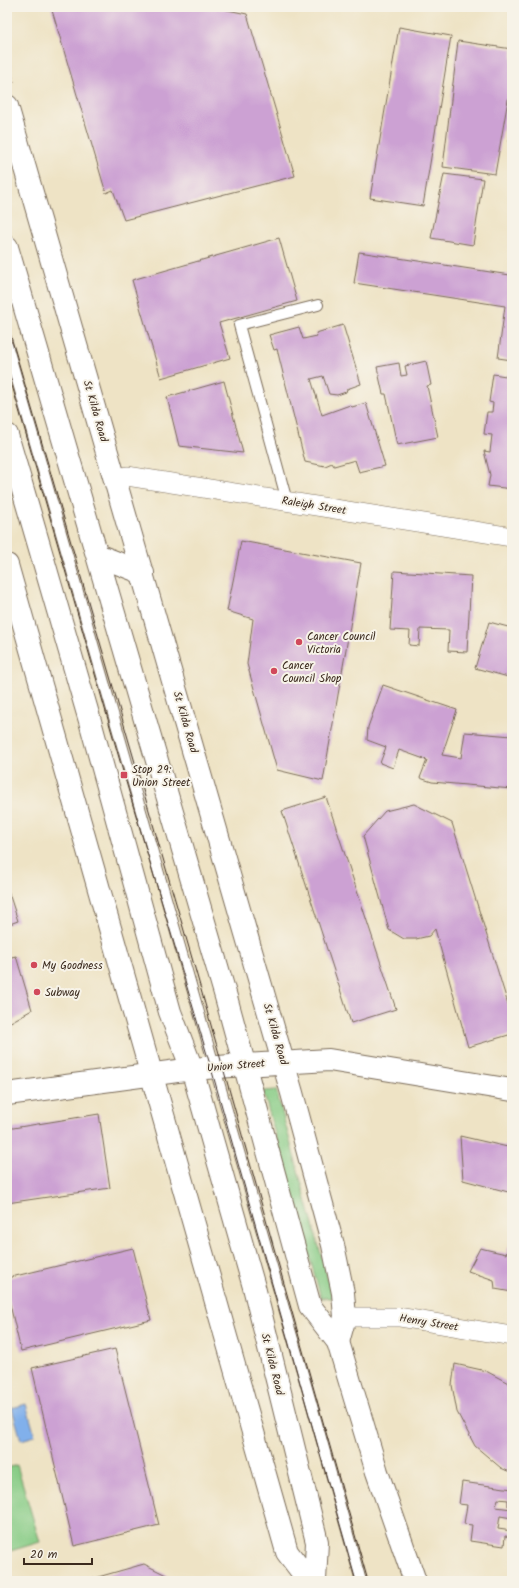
<svg xmlns="http://www.w3.org/2000/svg" width="519" height="1588" viewBox="0 0 519 1588" font-family="Kalam,sans-serif">
	<rect width="100%" height="100%" fill="#f7f3e8"/>
	<filter id="ink" filterUnits="userSpaceOnUse"><feTurbulence type="fractalNoise" baseFrequency=".025" numOctaves="2"/><feDisplacementMap in="SourceGraphic" scale="8" xChannelSelector="R" yChannelSelector="G"/><feConvolveMatrix kernelMatrix="1 2 1 2 8 2 1 2 1" color-interpolation-filters="sRGB"/></filter>
	<filter id="wash" filterUnits="userSpaceOnUse"><feTurbulence type="fractalNoise" baseFrequency=".012" numOctaves="4" result="noise"/><feDisplacementMap in="SourceGraphic" scale="16" xChannelSelector="R" yChannelSelector="G"/><feGaussianBlur stdDeviation="0.9" result="paint"/><feColorMatrix in="noise" values="0 0 0 0 0 0 0 0 0 0 0 0 0 0 0 0 0 1.4 0 .05"/><feComposite in="paint" operator="in"/></filter>
	<g filter="url(#wash)">
		<rect width="100%" height="100%" fill="#eee3c5"/>
		<!-- green -->
		<path fill="#88cc86" stroke="#627b52" d="M276 1090 333 1298H321L263 1091Z
			M17 1465 40 1542 7 1552V1468Z"/>
		<!-- water -->
		<path fill="#81b0eb" stroke="#5e6d84" d="M26 1404 35 1436 21 1440 12 1408Z"/>
		<g id="blocks">
			<!-- building -->
			<path fill="#cca1d3" d="M51 7H213L247 14 295 176 124 220 113 190 106 193Z
				M399 27 451 36 423 206 370 198Z
				M458 41 512 49V77L495 174 443 167Z
				M511 131H512V143L509 142Z
				M444 174 483 179 473 245 431 238Z
				M279 238 297 301 219 323 230 358 161 378 132 280Z
				M359 252 510 275 512 266V360L498 358 505 306 354 283Z
				M343 325 361 384 347 389 346 392 337 395 329 394 323 376 311 379 322 415 350 405 352 407 366 403 385 466 359 472 355 460 334 466 332 463 325 466 305 462 277 349 274 350 269 335 299 327 303 339 317 336 316 333Z
				M426 361 431 385 427 386 438 437 397 445 386 394H383L377 367 399 363 401 376 407 375 405 366Z
				M493 374 512 377V489L488 486 490 475 484 451 490 452 492 435 484 434 487 412H492L493 403 489 402Z
				M224 381 243 453 179 446 167 397Z
				M241 541 361 563 323 781 277 770 247 664 253 619 227 611Z
				M394 571 471 576 467 652 448 651 449 630 420 629 419 646 409 645 410 631 390 630Z
				M489 622 512 628V678L475 668Z
				M383 685 457 710 442 755 461 758 465 732 512 736V789L432 782 420 778 427 760 399 750 393 768 380 763 386 747 367 740 368 727Z
				M326 797 396 1009 351 1023 282 811Z
				M414 804 452 823 512 1017V1034L468 1047 435 929 429 936 416 939H404L389 930 363 836 385 811Z
				M511 857H512V873L509 872Z
				M7 887 18 921 7 925Z
				M16 956 32 1010 7 1024V958Z
				M99 1114 110 1188 7 1203V1129Z
				M460 1136 512 1148V1193L463 1180Z
				M512 1238V1292L495 1289 494 1280 468 1271 480 1248 506 1254Z
				M133 1248 151 1320 21 1351 7 1292V1278Z
				M115 1349 159 1525 74 1546 32 1368Z
				M455 1364 486 1371 512 1385V1473L501 1468 475 1446 457 1412 452 1385Z
				M462 1482 512 1489V1507L508 1506V1500L498 1499 496 1507 512 1509V1518L500 1516 498 1529 512 1531V1537L505 1536 504 1546 470 1541 472 1525 464 1524 467 1505 459 1504Z
				M144 1564 174 1579V1581H84Z"/>
		</g>
	</g>
	<g filter="url(#ink)">
		<use href="#blocks" fill-opacity="0" stroke="#7a6b58" stroke-width="1"/>
		<g fill="none" stroke-linecap="round" stroke-linejoin="round">
			<defs>
				<path id="lane" d="M7 345C127 756 246 1168 361 1581
					M287 501 239 325 318 305"/>
				<path id="street" d="M115 478 127 476 512 537
					M345 1317H399L512 1336"/>
				<path id="secondary" d="M7 106 292 1093 333 1245 343 1293 345 1317 338 1342
					M7 565 287 1552 309 1581
					M244 1065 329 1060 512 1090"/>
				<path id="primary" d="M7 247 226 997 310 1306 338 1342 377 1472 415 1581
					M7 435 90 721 170 1012 192 1069 254 1287 317 1542 315 1581
					M97 555 143 573
					M7 1094 192 1069 244 1065"/>
			</defs>
			<!-- lane casing -->
			<use href="#lane" stroke="#7a6b58" stroke-width="12"/>
			<!-- street casing -->
			<use href="#street" stroke="#7a6b58" stroke-width="20"/>
			<!-- secondary casing -->
			<use href="#secondary" stroke="#7a6b58" stroke-width="24"/>
			<!-- primary casing -->
			<use href="#primary" stroke="#7a6b58" stroke-width="24"/>
			<!-- path -->
			<path stroke="#7a6b58" stroke-width="2.5" stroke-dasharray="1 3" stroke-linecap="butt" d="M7 62 14 84"/>
			<!-- lane -->
			<use href="#lane" stroke="#fff" stroke-width="10"/>
			<!-- street -->
			<use href="#street" stroke="#fff" stroke-width="19"/>
			<!-- secondary -->
			<use href="#secondary" stroke="#fff" stroke-width="22"/>
			<!-- primary -->
			<use href="#primary" stroke="#fff" stroke-width="22"/>
			<!-- tram -->
			<path stroke="#3b2a1e" stroke-width="1" d="M7 323 194 965 368 1581
				M7 368 124 775 211 1068 356 1581"/>
		</g>
	</g>
	<!-- markers -->
	<g fill="#d1495b" stroke="#f7f3e8" stroke-width="1.5">
		<circle cx="299" cy="642" r="4"/>
		<circle cx="274" cy="671" r="4"/>
		<rect x="120" y="771" width="8" height="8" rx="2"/>
		<circle cx="34" cy="965" r="4"/>
		<circle cx="37" cy="992" r="4"/>
	</g>
	<g text-anchor="middle" stroke-width="4" stroke-linejoin="round" paint-order="stroke">
		<!-- street labels -->
		<g font-size="11" fill="#3b2a1e" stroke="#f7f3e8">
			<text transform="translate(96 411) rotate(74)" y="4">St Kilda Road</text>
			<text transform="translate(314 505) rotate(9)" y="4">Raleigh Street</text>
			<text transform="translate(186 722) rotate(74)" y="4">St Kilda Road</text>
			<text transform="translate(276 1034) rotate(74)" y="4">St Kilda Road</text>
			<text transform="translate(236 1065) rotate(-5)" y="4">Union Street</text>
			<text transform="translate(429 1322) rotate(9)" y="4">Henry Street</text>
			<text transform="translate(273 1364) rotate(76)" y="4">St Kilda Road</text>
		</g>
		<!-- poi labels -->
		<g font-size="11" fill="#3b2a1e" stroke="#f7f3e8" text-anchor="start">
			<text x="307" y="640">Cancer Council<tspan x="307" dy="13">Victoria</tspan></text>
			<text x="282" y="669">Cancer<tspan x="282" dy="13">Council Shop</tspan></text>
			<text x="132" y="773">Stop 29:<tspan x="132" dy="13">Union Street</tspan></text>
			<text x="42" y="969">My Goodness</text>
			<text x="45" y="996">Subway</text>
		</g>
	</g>
	<!-- margin -->
	<rect width="519" height="1588" fill="none" stroke="#f7f3e8" stroke-width="24"/>
	<!-- scale -->
	<path d="M24 1558v6h68v-6" fill="none" stroke="#3b2a1e" stroke-width="2"/>
	<text x="30" y="1558" font-size="12" fill="#3b2a1e" stroke="#f7f3e8" stroke-width="3" paint-order="stroke">20 m</text>
</svg>
